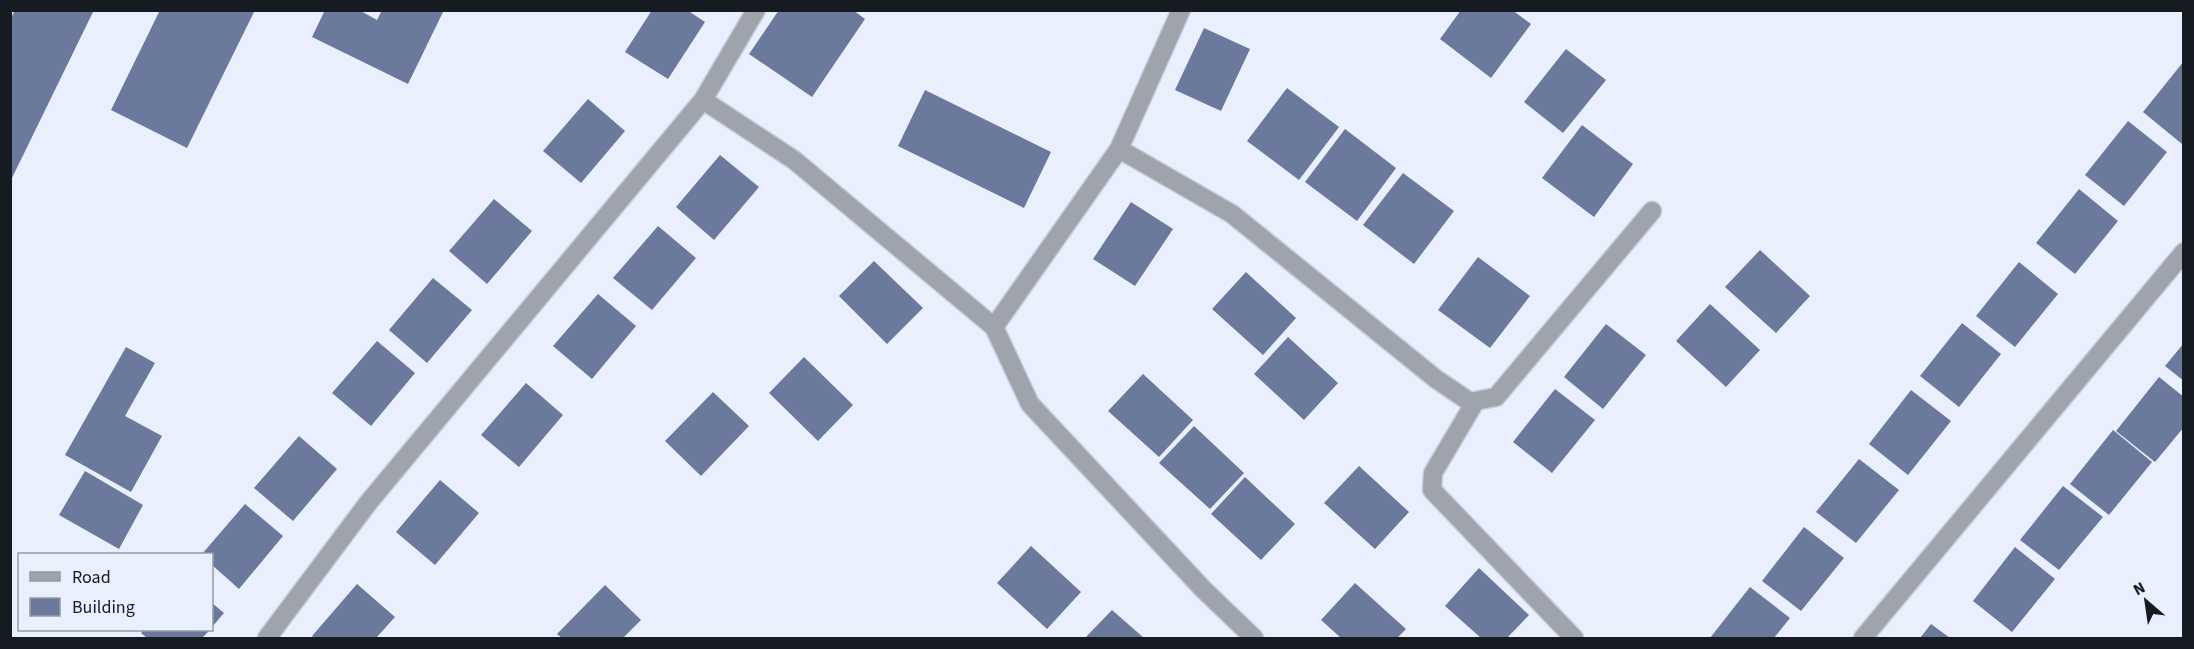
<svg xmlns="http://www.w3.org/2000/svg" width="2194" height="649" viewBox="0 0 2194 649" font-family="'Source Sans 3',sans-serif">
	<rect width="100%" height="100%" fill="#e9effd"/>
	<!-- building -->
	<path fill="#6a799c" d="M15 10H94L10 182V20Z
		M160 10H255L187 148 111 110Z
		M325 10H359L377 20 382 10H444L408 84 312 37Z
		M652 10H687L705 22 668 79 625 52Z
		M779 10H853L865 19 812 97 749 54Z
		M1461 10H1512L1531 24 1491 78 1440 39Z
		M1204 28 1250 49 1221 111 1175 90Z
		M1566 49 1606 80 1563 133 1524 102Z
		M2184 61V142L2182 144 2143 112Z
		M1287 88 1339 127 1299 180 1247 141Z
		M925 90 1051 152 1024 208 898 146Z
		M588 99 625 131 581 183 543 151Z
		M2128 121 2167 152 2124 206 2085 175Z
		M1582 125 1633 164 1594 217 1542 178Z
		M1345 129 1396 168 1357 221 1305 182Z
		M720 155 759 187 714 240 676 207Z
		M1403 173 1454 211 1414 264 1363 225Z
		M2079 189 2118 221 2075 274 2036 243Z
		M494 199 532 231 487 284 449 251Z
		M1131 202 1173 229 1135 286 1093 259Z
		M658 226 696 258 652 310 613 278Z
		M1760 250 1810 296 1776 333 1725 287Z
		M1478 257 1530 296 1490 348 1438 310Z
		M874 261 923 308 887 344 839 296Z
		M2019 262 2058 294 2015 347 1976 316Z
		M1246 272 1296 318 1263 355 1212 309Z
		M433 278 472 310 427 363 389 330Z
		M598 294 636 326 592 379 553 346Z
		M1710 304 1760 350 1726 387 1676 341Z
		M1962 323 2001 354 1959 407 1920 376Z
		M1606 324 1646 355 1603 409 1564 377Z
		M1288 337 1338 383 1304 420 1254 374Z
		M377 341 415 373 371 426 332 393Z
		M2184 343V381L2165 366Z
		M126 347 155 363 125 416 162 436 131 492 65 455Z
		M804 357 853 405 818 441 769 393Z
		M1143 374 1193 420 1159 457 1108 411Z
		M2159 377 2184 397V427L2155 462 2116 431Z
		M526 383 563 415 519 467 481 435Z
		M1555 389 1595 420 1552 473 1513 442Z
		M1911 390 1951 421 1908 475 1869 444Z
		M713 392 749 426 701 476 665 441Z
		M1194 426 1244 473 1210 509 1159 463Z
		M2113 430 2152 462 2109 515 2070 484Z
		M299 436 337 469 293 521 254 488Z
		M1859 459 1899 490 1856 543 1816 512Z
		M1359 466 1409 512 1375 549 1324 503Z
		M85 471 143 505 119 549 59 515Z
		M1245 477 1295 524 1261 560 1211 514Z
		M440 480 479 513 435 565 396 532Z
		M2063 486 2103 517 2059 570 2020 540Z
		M245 504 283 536 239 589 212 565V554H202Z
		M1804 527 1844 558 1801 611 1762 581Z
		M1031 546 1081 592 1047 629 997 583Z
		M2015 547 2055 579 2012 632 1973 601Z
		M1479 568 1529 615 1507 638H1481L1445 606Z
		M1355 583 1406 629 1397 638H1341L1321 620Z
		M357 584 395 617 376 638H315L312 636Z
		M605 585 641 620 623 638H562L557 634Z
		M1750 587 1790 618 1774 638H1710Z
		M212 603 224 613 212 627Z
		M1112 610 1144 638H1085Z
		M1931 624 1950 638H1920Z
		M144 630H210L202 638H147L141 633Z"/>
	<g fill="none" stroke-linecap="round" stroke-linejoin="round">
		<defs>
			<path id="minor" d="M703 100 794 160 994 327 1030 404 1203 589 1254 638
				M1119 149 1232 214 1436 379 1470 402 1496 397 1652 211
				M994 327 1119 149 1181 10
				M1475 402 1433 473 1432 490 1574 638
				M267 638 368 503 703 100 756 10
				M1863 638 2184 252"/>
		</defs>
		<!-- minor casing -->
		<use href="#minor" stroke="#c7cdda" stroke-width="21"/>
		<!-- minor -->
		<use href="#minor" stroke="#9fa3ac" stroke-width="18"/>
	</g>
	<!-- border -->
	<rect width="2194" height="649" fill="none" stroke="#161a21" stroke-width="24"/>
	<!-- legend -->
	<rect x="18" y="553" width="195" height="78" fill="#e9effd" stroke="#959aa5" stroke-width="1.5"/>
	<rect x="30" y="572" width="30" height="9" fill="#9fa3ac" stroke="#959aa5" stroke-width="1.5"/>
	<text x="72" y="583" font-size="18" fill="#161a21">Road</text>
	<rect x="30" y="598" width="30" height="18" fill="#6a799c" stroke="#959aa5" stroke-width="1.5"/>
	<text x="72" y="613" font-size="18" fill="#161a21">Building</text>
	<!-- north arrow -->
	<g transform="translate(2146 601) rotate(331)" stroke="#e9effd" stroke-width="4.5" paint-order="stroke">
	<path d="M0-4.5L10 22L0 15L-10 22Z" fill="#161a21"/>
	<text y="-9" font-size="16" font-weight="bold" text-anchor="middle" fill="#161a21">N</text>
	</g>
</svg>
